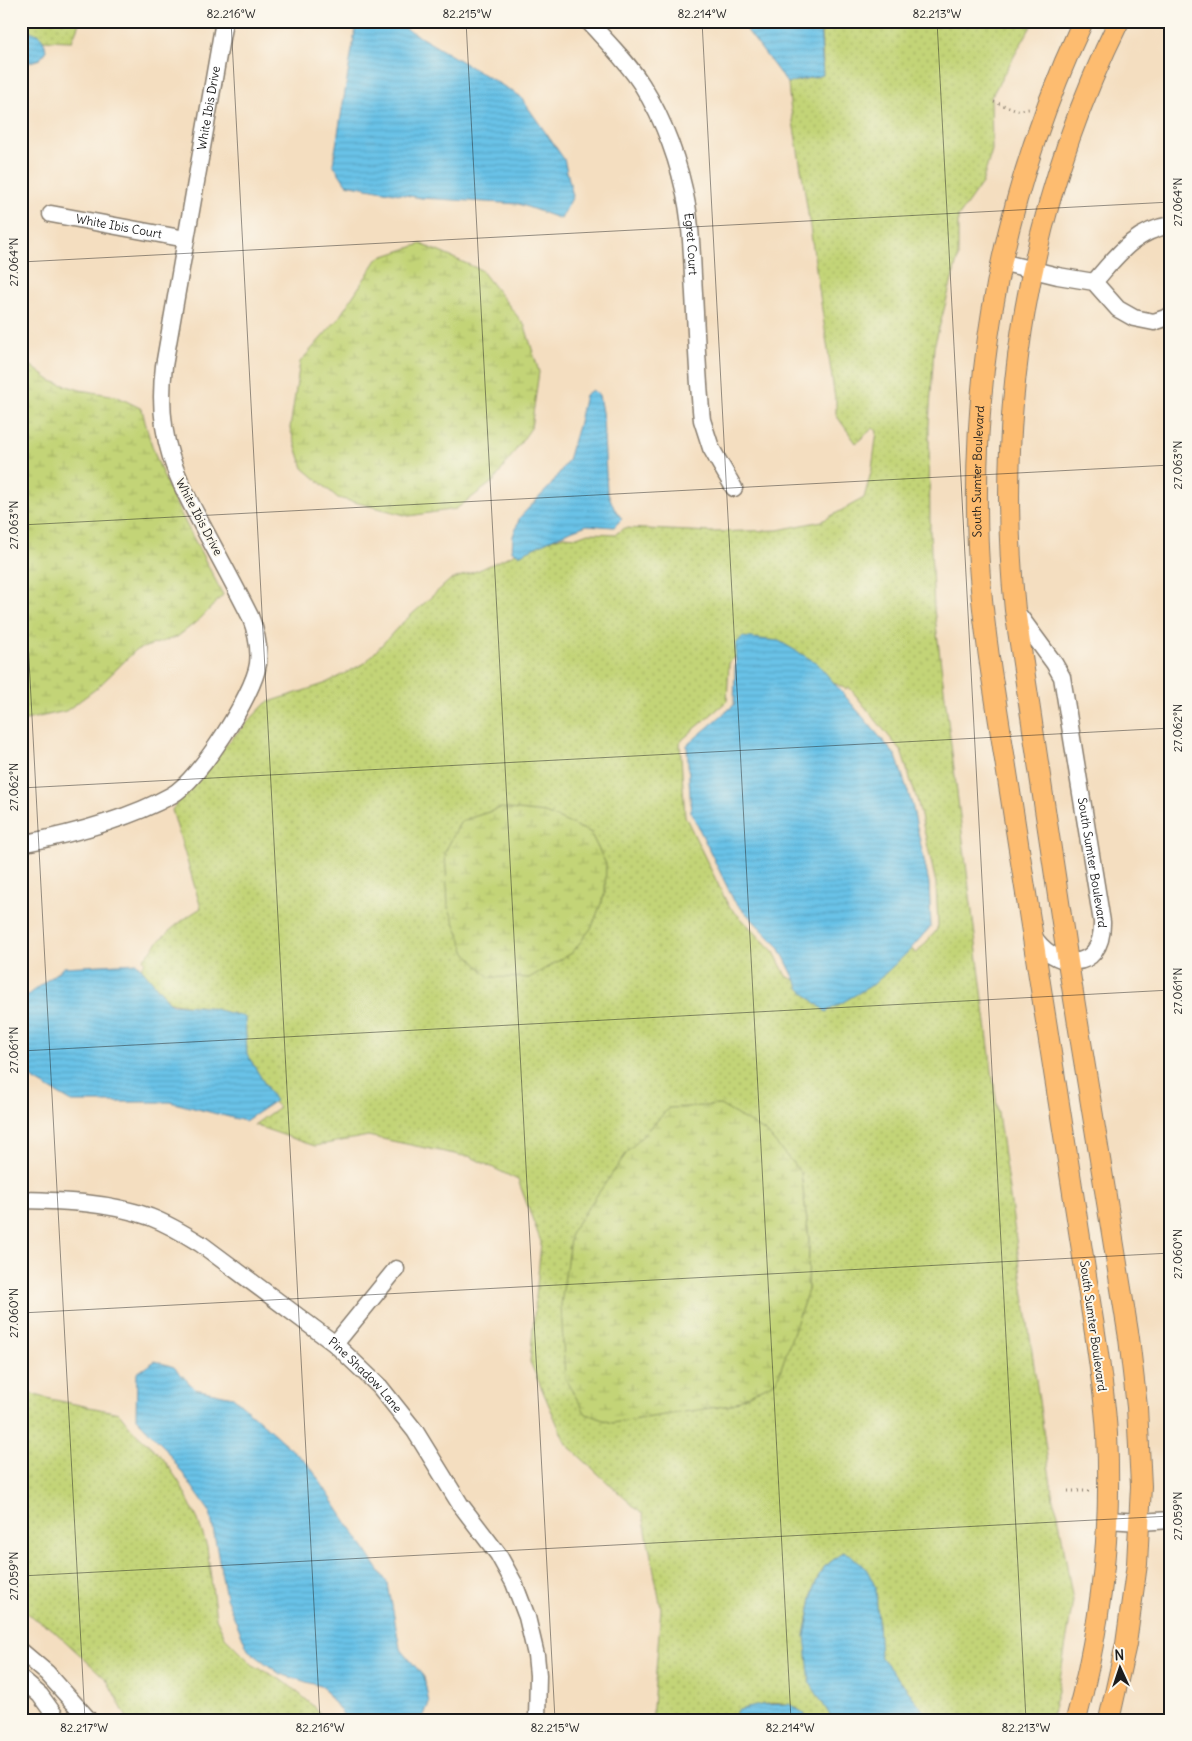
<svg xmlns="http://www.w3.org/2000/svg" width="1192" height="1741" viewBox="0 0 1192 1741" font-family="Delius,sans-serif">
	<defs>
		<pattern id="grass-dots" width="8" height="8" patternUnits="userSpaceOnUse" patternTransform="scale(1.25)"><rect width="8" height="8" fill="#c3d477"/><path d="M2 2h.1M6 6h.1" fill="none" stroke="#a7b566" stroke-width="1.8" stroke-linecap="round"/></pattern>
		<pattern id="wetland-marsh" width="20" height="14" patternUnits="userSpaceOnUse" patternTransform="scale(1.25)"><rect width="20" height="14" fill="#c3d477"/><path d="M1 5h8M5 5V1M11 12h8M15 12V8" fill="none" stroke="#a7b566"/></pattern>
		<pattern id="water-rules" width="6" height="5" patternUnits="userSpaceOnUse" patternTransform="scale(1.25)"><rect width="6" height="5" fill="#69c2e7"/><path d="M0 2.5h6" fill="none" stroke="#5aa6c6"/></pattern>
	</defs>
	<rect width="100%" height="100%" fill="#fbf7ec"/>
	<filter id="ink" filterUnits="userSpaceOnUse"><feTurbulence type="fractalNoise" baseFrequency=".02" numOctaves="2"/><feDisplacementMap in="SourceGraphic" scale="10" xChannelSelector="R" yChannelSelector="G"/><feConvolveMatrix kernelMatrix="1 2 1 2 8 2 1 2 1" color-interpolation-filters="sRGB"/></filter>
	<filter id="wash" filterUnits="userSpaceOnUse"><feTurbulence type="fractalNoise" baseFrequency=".0096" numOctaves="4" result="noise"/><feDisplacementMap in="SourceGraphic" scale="20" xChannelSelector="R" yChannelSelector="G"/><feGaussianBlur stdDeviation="1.12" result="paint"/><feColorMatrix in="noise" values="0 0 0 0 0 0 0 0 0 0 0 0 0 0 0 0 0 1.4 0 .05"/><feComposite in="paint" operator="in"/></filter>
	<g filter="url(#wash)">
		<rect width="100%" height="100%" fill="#f4dec0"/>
		<!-- grass -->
		<path fill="url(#grass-dots)" stroke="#70784a" fill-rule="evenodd" d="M21 21H80L72 41 42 40 21 24Z
			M820 21H1034L991 97 992 150 982 183 958 217V257L934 347 929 425 930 531 934 609 992 1071 1053 1499 1058 1514 1073 1601 1058 1691 1050 1720H925L927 1714 894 1674 879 1664 843 1552 822 1569 814 1587 805 1636 833 1720H807C800 1704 775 1700 759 1706 750 1709 742 1713 734 1717L733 1720H652L661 1608 643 1515 566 1444 530 1362 541 1242 518 1180 469 1156H464L368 1136 315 1146 254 1125 279 1107 267 1096 209 1007 184 1005 154 998 141 967 145 961 143 959C149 954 152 949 157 943 169 930 186 917 201 908L172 810 198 774 266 703 324 684 365 663 399 626 450 580 479 570 536 544 564 536 577 537 588 533 616 534 624 528 712 532 778 530 822 521 864 498 872 469 877 431 873 428 856 443 836 415V401L835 399 804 186 790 104 788 83 809 78 823 62ZM746 646 831 681 846 689 848 686 901 751 918 803 936 883 938 925 936 931 916 954 911 948 797 981 786 976 774 952 728 905 685 816 680 743 683 739 727 701 729 663ZM801 1173 809 1239 808 1290 731 1405 684 1411Z
			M21 1391 50 1399 119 1413 132 1429 162 1457 179 1482 198 1520 207 1547 216 1618 225 1637 253 1665 285 1682 309 1702 326 1720H128L107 1680 52 1629 21 1610Z"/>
		<!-- wetland -->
		<path fill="url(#wetland-marsh)" stroke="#70784a" d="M421 244 481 270 525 326 539 372 531 428 494 481 456 509 409 516 338 498 303 468 290 428 300 362 338 319 378 258Z
			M21 358 51 381 80 390 116 396 142 409C156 476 193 535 223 595L200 619 177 637 136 650 97 688 66 711 21 721Z
			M501 808 545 813 590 832 606 864 605 893 592 927 572 953 529 978 489 977 466 953 448 906 445 852 461 821Z
			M720 1105 766 1132 801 1173 809 1239 808 1290 777 1380 731 1405 612 1423 586 1414 565 1379 561 1305 571 1232 628 1151 669 1108Z"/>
		<!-- water -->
		<path fill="url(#water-rules)" stroke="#426f82" d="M361 21H393L520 96 564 159 573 196 561 219 519 204 421 198 346 184 333 164 356 25Z
			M740 21H820L823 75 787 83Z
			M21 30C37 31 45 36 46 52L40 59 21 65Z
			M592 390 599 395 603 418 607 491 614 508 622 519 614 527 587 525 565 533 519 555 512 551 513 536 520 517 551 485 568 460 578 426 585 395Z
			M742 637 779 641 817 663 896 756 912 804 929 883 931 926 908 952 874 984 826 1012 800 989 779 947 734 901 691 812 687 745 734 705 736 644Z
			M137 963 171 1004 207 1007 245 1017 247 1054 275 1101 245 1121 170 1102H72L21 1072V1000L64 967Z
			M155 1361 174 1367 195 1389 233 1397 309 1465 388 1584 400 1648 424 1677 429 1703 422 1720H347L323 1687 280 1674 248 1650 226 1598 210 1512 164 1447 136 1418 137 1373Z
			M843 1552 851 1555 867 1570 876 1588 880 1656 929 1717V1720H833L810 1683 805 1636 814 1587 822 1569Z
			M789 1704 804 1713 807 1720H733L738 1710 761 1705Z"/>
	</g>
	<g filter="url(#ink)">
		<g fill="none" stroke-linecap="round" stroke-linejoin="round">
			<defs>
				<g id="minor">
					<path id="s1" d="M588 21C606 41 627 61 642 85 664 120 680 164 687 205 691 228 692 253 693 276 696 324 697 373 702 420L711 448 734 488"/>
					<path id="s2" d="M51 214 186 239"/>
					<path d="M1001 262 1058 276 1094 282 1118 309 1134 318 1154 322 1171 316"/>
					<path d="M1094 282C1117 256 1134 231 1171 225"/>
					<path id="s3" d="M1015 610 1054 663 1062 677 1102 922C1103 975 1053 970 1032 934"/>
					<path id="s4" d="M21 844C72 834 127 820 172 795 199 780 254 694 258 664 260 647 256 631 250 616 237 590 223 564 209 538 176 477 155 438 164 366L224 21"/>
					<path id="s5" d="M21 1200C65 1201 108 1202 150 1217 168 1224 185 1234 201 1244L335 1344 380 1387 415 1431 460 1504 498 1554 514 1583 527 1617 536 1655 538 1675 537 1720"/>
					<path d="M335 1344 396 1269"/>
					<path d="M1107 1520 1140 1522 1171 1520"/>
					<path d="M21 1651 47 1673 89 1720"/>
					<path d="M21 1679 40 1695 58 1720"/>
				</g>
				<g id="major">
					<path id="s6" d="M1076 1720C1101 1626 1112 1531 1107 1434 1105 1400 1100 1366 1095 1333L991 671C985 630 980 589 978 547 970 362 1005 188 1083 21"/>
					<path d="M1109 1720 1126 1644 1137 1564 1141 1486 1137 1407 1129 1338 1068 962 1015 610C994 408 1029 203 1119 21"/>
				</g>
			</defs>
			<!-- minor casing -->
			<use href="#minor" stroke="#887d6e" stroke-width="19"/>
			<!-- major casing -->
			<use href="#major" stroke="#887d6e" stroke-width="22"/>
			<!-- path -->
			<path stroke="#887d6e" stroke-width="3" stroke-dasharray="1 4" stroke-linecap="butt" d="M994 102 1018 110 1029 109
				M1068 1491H1093"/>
			<!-- minor -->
			<use href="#minor" stroke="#fff" stroke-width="16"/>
			<!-- major -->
			<use href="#major" stroke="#fdbc70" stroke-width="20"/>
		</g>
	</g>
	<!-- ticks -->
	<path fill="none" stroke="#1c1c1c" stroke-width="1" stroke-opacity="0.45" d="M231 21 320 1720M466 21 555 1720M702 21 791 1720M937 21 1026 1720M21 262 1171 202M21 508 85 1720M21 525 1171 465M21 788 1171 728M21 1051 1171 990M21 1313 1171 1253M21 1576 1171 1516"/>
	<g text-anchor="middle" stroke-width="4" stroke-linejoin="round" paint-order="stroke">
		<!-- street labels -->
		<g font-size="12" fill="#1c1c1c" stroke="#fbf7ec">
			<text dy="4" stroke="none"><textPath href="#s4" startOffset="899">White Ibis Drive</textPath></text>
			<text dy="4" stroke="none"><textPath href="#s2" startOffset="69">White Ibis Court</textPath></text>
			<text dy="4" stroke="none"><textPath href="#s1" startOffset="252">Egret Court</textPath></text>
			<text dy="4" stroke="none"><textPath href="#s6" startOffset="1261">South Sumter Boulevard</textPath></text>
			<text transform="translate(199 517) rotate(62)" y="4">White Ibis Drive</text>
			<text dy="4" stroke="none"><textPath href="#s3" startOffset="270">South Sumter Boulevard</textPath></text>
			<text transform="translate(1093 1326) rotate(82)" y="4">South Sumter Boulevard</text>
			<text dy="4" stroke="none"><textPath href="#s5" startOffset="399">Pine Shadow Lane</textPath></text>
		</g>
	</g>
	<!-- margin -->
	<rect width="1192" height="1741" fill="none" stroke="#fbf7ec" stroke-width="55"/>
	<!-- north arrow -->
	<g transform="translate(1120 1668) rotate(357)" stroke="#fbf7ec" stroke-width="4" paint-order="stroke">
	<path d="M0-4L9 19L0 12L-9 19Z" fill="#1c1c1c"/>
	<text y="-8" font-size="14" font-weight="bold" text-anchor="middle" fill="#1c1c1c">N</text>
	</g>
	<rect x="28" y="28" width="1136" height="1686" fill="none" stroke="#1c1c1c" stroke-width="2"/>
	<g font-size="12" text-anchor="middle" fill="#1c1c1c">
		<text x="231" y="18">82.216°W</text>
		<text x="467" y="18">82.215°W</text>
		<text x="702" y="18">82.214°W</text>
		<text x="937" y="18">82.213°W</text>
		<text transform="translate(1178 202) rotate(-90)" y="4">27.064°N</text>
		<text transform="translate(14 262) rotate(-90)" y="4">27.064°N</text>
		<text transform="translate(1178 465) rotate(-90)" y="4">27.063°N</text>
		<text transform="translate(14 525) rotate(-90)" y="4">27.063°N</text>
		<text transform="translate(1178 728) rotate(-90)" y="4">27.062°N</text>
		<text transform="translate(14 787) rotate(-90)" y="4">27.062°N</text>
		<text transform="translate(1178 991) rotate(-90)" y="4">27.061°N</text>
		<text transform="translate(14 1050) rotate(-90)" y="4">27.061°N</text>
		<text transform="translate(1178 1254) rotate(-90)" y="4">27.060°N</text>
		<text transform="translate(14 1313) rotate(-90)" y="4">27.060°N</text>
		<text transform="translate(1178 1516) rotate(-90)" y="4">27.059°N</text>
		<text transform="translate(14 1576) rotate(-90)" y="4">27.059°N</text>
		<text x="84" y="1732">82.217°W</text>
		<text x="320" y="1732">82.216°W</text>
		<text x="555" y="1732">82.215°W</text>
		<text x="790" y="1732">82.214°W</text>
		<text x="1026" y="1732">82.213°W</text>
	</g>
</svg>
